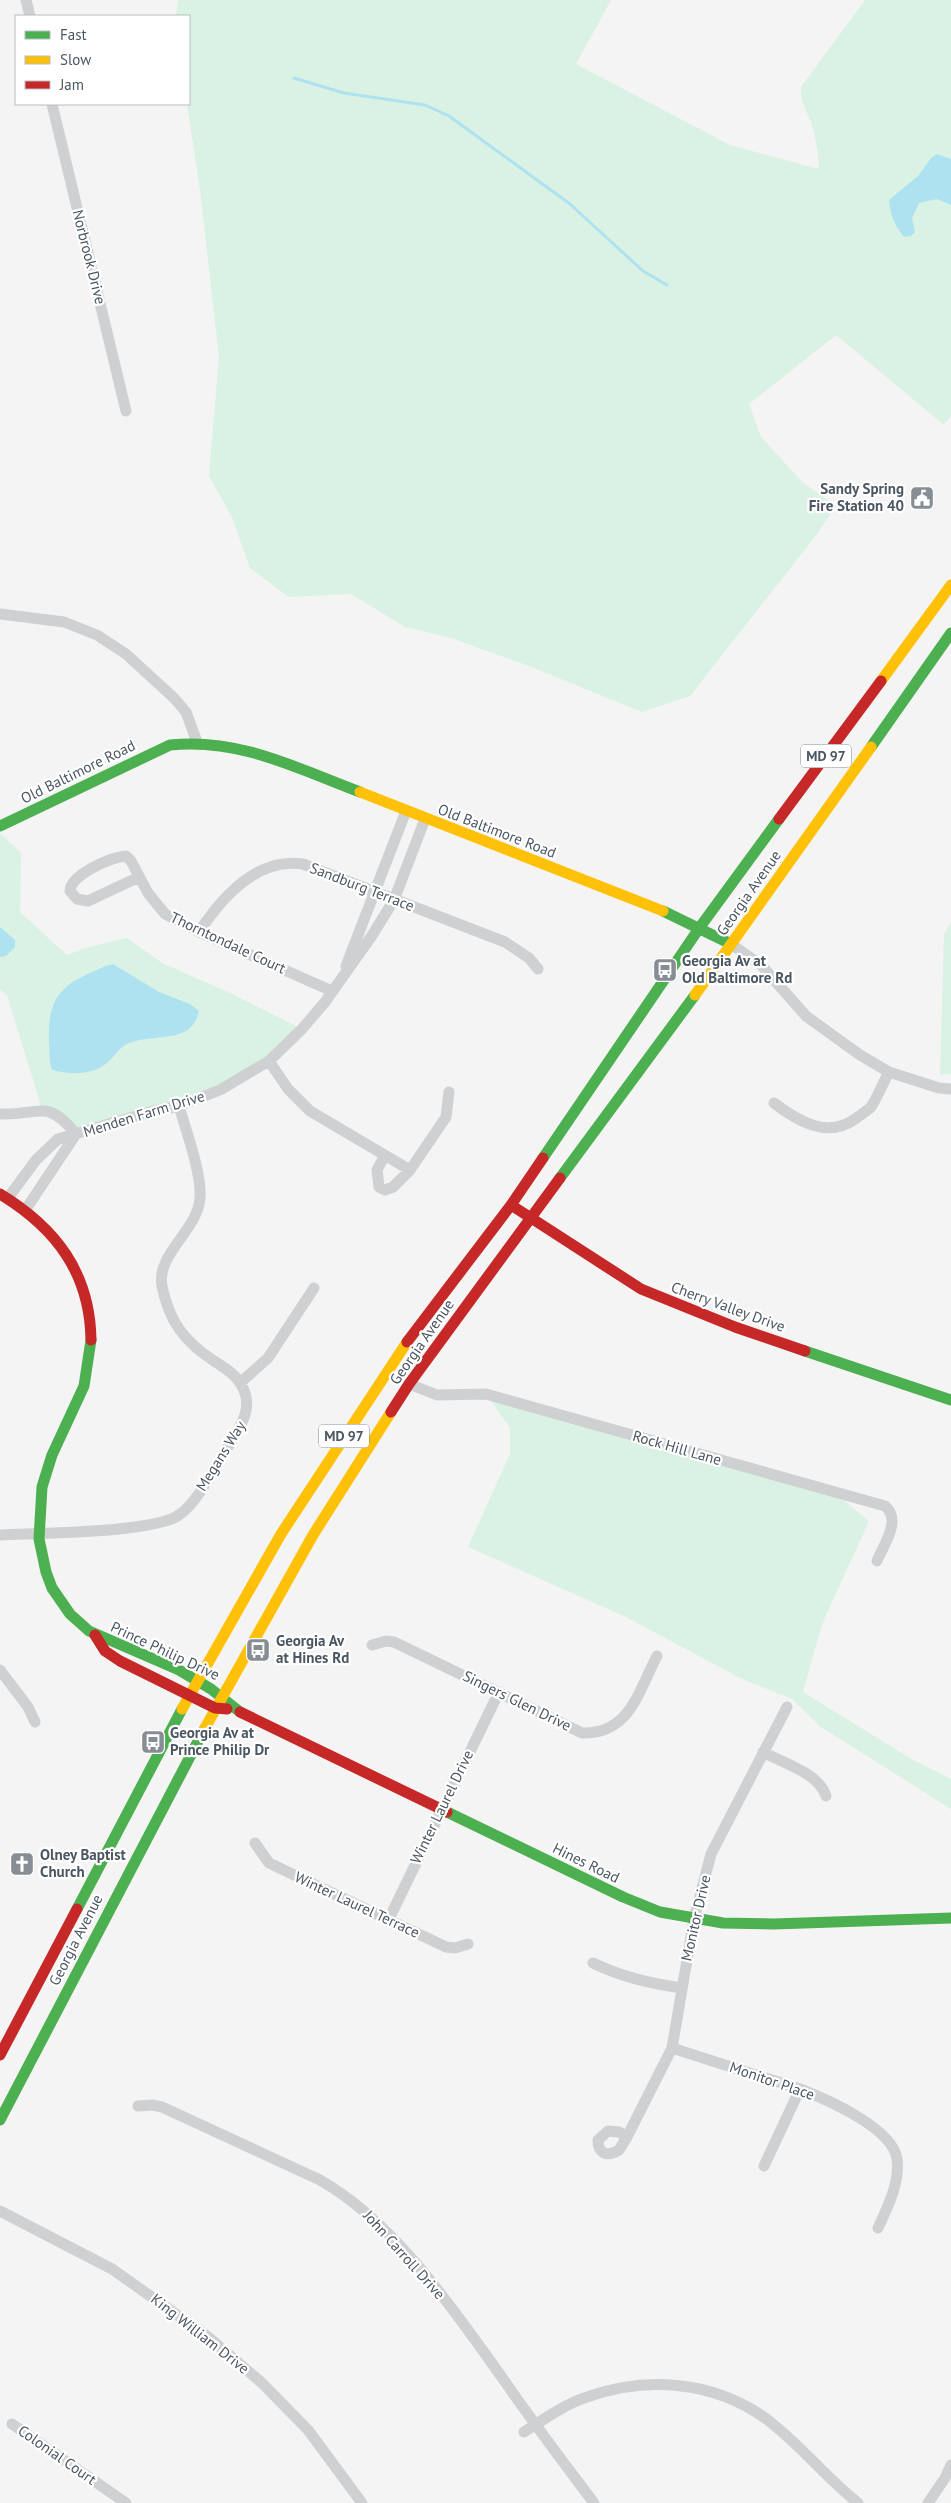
<svg xmlns="http://www.w3.org/2000/svg" width="951" height="2503" viewBox="0 0 951 2503" font-family="'PT Sans',sans-serif">
	<rect width="100%" height="100%" fill="#f4f4f4"/>
	<!-- green -->
	<path fill="#d9f2e3" d="M178 0H611L576 64 730 145 819 169C819 155 816 139 812 125 808 112 799 101 801 87L865 0H951V415L944 425 836 335 749 404 761 437 802 482 836 506 817 534 690 696 642 712 529 666 451 638 405 627 351 594 289 597 250 568 232 517 209 476 219 356 200 190 187 104 189 16H176Z
		M0 833 21 853 20 912 67 955 85 948 127 938 162 963 230 993 302 1029 220 1090 76 1134 42 1109 7 995 0 990Z
		M951 922V1074L940 1075 944 934Z
		M486 1394 832 1491 869 1521 822 1624 803 1692 913 1760 951 1779V1809L821 1727 792 1699 740 1678 624 1616 468 1547 510 1454V1428Z"/>
	<!-- water -->
	<path fill="#aee2f0" d="M937 154 951 159V205L937 199 919 203 912 218 915 232 911 236 904 237C895 226 890 215 889 200L918 176 931 158Z
		M0 927 15 940V947L6 956 0 957Z
		M113 964 159 992 190 1004 199 1011C192 1045 155 1033 129 1043 121 1046 118 1052 112 1058 96 1076 73 1075 52 1070 49 1061 50 1052 49 1043 48 1013 52 992 80 978 91 972 101 967 113 964Z"/>
	<g fill="none" stroke-linecap="round" stroke-linejoin="round">
		<!-- stream -->
		<path stroke="#aee2f0" stroke-width="3" d="M294 78 344 93 425 105 449 116 570 204 643 271 667 285"/>
		<!-- street -->
		<path stroke="#ced0d2" stroke-width="11" d="M26 0 30 16
			M52 104 126 411
			M0 614 64 622 97 635 126 654 174 698 186 712 197 742
			M139 877 88 901 77 899 70 891C70 875 111 857 126 856L131 861 148 893 165 914 199 932 332 991
			M199 932C222 897 257 857 303 864L505 942 529 958 538 969
			M731 944 761 965 806 1016 860 1055 889 1072 939 1088 951 1089
			M346 966 406 811
			M269 1061 288 1089 310 1111 410 1170 446 1117 449 1092
			M774 1103C798 1121 827 1139 855 1119 860 1115 867 1111 871 1107 878 1096 883 1083 889 1072
			M0 1114C39 1116 46 1097 76 1134
			M385 1155 377 1170 379 1187 385 1190 393 1187 410 1170
			M8 1198 36 1160 58 1139 153 1111 179 1106 220 1090 269 1061 302 1029 325 1002 371 937 394 900 425 819
			M26 1209 76 1134
			M240 1383 268 1358 314 1288
			M409 1384 437 1395 486 1394 885 1506C902 1520 884 1544 877 1561
			M0 1535C35 1533 155 1533 179 1515 199 1501 216 1465 229 1445 242 1425 255 1405 240 1383 234 1373 223 1367 214 1361 185 1342 169 1322 162 1286 156 1254 198 1230 200 1198 202 1174 186 1131 179 1106
			M372 1645 386 1641 394 1642 582 1733C630 1734 638 1692 657 1656
			M0 1670 28 1707 35 1722
			M763 1752C783 1763 819 1773 826 1796
			M255 1843 269 1863 446 1947 455 1948 468 1944
			M388 1921 498 1694
			M593 1963C622 1977 649 1983 681 1988
			M672 2048 800 2089C826 2099 893 2128 897 2159 900 2183 888 2206 878 2228
			M138 2106 152 2105 162 2107 320 2180C397 2224 455 2312 506 2383 534 2424 564 2463 594 2503
			M627 2137 619 2132 608 2131 598 2140C598 2154 607 2157 619 2150L627 2137 672 2048 694 1919 711 1854 787 1707
			M764 2166 800 2089
			M0 2211 112 2269 207 2336 262 2383 308 2430 362 2503
			M12 2424 126 2503
			M524 2432C543 2420 565 2404 587 2397 647 2376 713 2381 765 2418 799 2443 825 2477 858 2503
			M928 2503 945 2478 951 2465"/>
		<!-- fast -->
		<path stroke="#4caf50" stroke-width="11" d="M871 747 951 633
			M0 826 170 745C240 738 296 768 360 792
			M663 911 731 944
			M543 1158 700 927 779 819
			M560 1178 695 995
			M91 1340 84 1386 52 1455 42 1487 39 1539 46 1572 52 1588 70 1614 89 1631 179 1670 211 1689 240 1712
			M805 1351 951 1400
			M447 1812 623 1897 660 1912 723 1923 774 1924 951 1918
			M77 1909 182 1709
			M0 2120 205 1728"/>
		<!-- slow -->
		<path stroke="#ffc107" stroke-width="11" d="M881 681 951 585
			M360 792 663 911
			M695 995 871 747
			M182 1709 281 1534 407 1342
			M205 1728 313 1535 391 1412"/>
		<!-- jam -->
		<path stroke="#c62828" stroke-width="11" d="M779 819 881 681
			M0 1194C56 1228 90 1273 91 1340
			M511 1205 641 1289 735 1327 805 1351
			M407 1342 511 1205 543 1158
			M391 1412 409 1384 560 1178
			M95 1635 105 1651 120 1661 215 1708 227 1709
			M240 1712 447 1812
			M0 2055 77 1909"/>
	</g>
	<!-- icons -->
	<defs>
		<symbol id="civic-square" viewBox="-11 -11 22 22"><rect x="-9" y="-9" width="18" height="18" rx="4" fill="#868d94" stroke="#fff"/><path d="M-.6-6.5H3V-4.5H.6V-3L4-1V1h2V6H-6V1h2V-1L-.6-3ZM-1.2 2.5V6h2.4V2.5Z" fill="#fff"/></symbol>
		<symbol id="bus-square" viewBox="-11 -11 22 22"><rect x="-9" y="-9" width="18" height="18" rx="4" fill="#868d94" stroke="#fff"/><path d="M-5-6H5V4H4V6H2V4H-2V6H-4V4H-5ZM-3.5-4V0h7V-4ZM-3.5 1.2v1.5H-2V1.2ZM2 1.2v1.5H3.5V1.2Z" fill="#fff"/></symbol>
		<symbol id="church-square" viewBox="-11 -11 22 22"><rect x="-9" y="-9" width="18" height="18" rx="4" fill="#868d94" stroke="#fff"/><path d="M-1.2-6h2.4v3.5h3.3v2.4h-3.3V6h-2.4V-.1h-3.3v-2.4h3.3Z" fill="#fff"/></symbol>
	</defs>
	<g fill-rule="evenodd">
		<use href="#civic-square" x="908" y="484" width="28" height="28"/>
		<use href="#bus-square" x="651" y="956" width="28" height="28"/>
		<use href="#bus-square" x="244" y="1636" width="28" height="28"/>
		<use href="#bus-square" x="139" y="1728" width="28" height="28"/>
		<use href="#church-square" x="8" y="1850" width="28" height="28"/>
	</g>
	<g text-anchor="middle" stroke-width="4.5" stroke-linejoin="round" paint-order="stroke">
		<!-- shield labels -->
		<g fill="#fff" stroke="#808990" stroke-width="1">
			<rect x="801" y="744.5" width="50" height="23" rx="4"/>
			<rect x="319" y="1424.5" width="50" height="23" rx="4"/>
		</g>
		<g font-size="14" font-weight="bold" fill="#4a5661">
			<text x="826" y="761">MD 97</text>
			<text x="344" y="1441">MD 97</text>
		</g>
		<!-- street labels -->
		<g font-size="15" fill="#4a5661" stroke="#fff">
			<text transform="translate(89 257) rotate(76)" y="5">Norbrook Drive</text>
			<text transform="translate(78 772) rotate(-26)" y="5">Old Baltimore Road</text>
			<text transform="translate(497 831) rotate(21)" y="5">Old Baltimore Road</text>
			<text transform="translate(362 887) rotate(21)" y="5">Sandburg Terrace</text>
			<text transform="translate(749 893) rotate(-55)" y="5">Georgia Avenue</text>
			<text transform="translate(228 943) rotate(25)" y="5">Thorntondale Court</text>
			<text transform="translate(144 1114) rotate(-17)" y="5">Menden Farm Drive</text>
			<text transform="translate(728 1307) rotate(20)" y="5">Cherry Valley Drive</text>
			<text transform="translate(422 1342) rotate(-55)" y="5">Georgia Avenue</text>
			<text transform="translate(677 1448) rotate(16)" y="5">Rock Hill Lane</text>
			<text transform="translate(221 1456) rotate(-58)" y="5">Megans Way</text>
			<text transform="translate(165 1651) rotate(25)" y="5">Prince Philip Drive</text>
			<text transform="translate(517 1701) rotate(26)" y="5">Singers Glen Drive</text>
			<text transform="translate(442 1807) rotate(-64)" y="5">Winter Laurel Drive</text>
			<text transform="translate(586 1863) rotate(26)" y="5">Hines Road</text>
			<text transform="translate(357 1905) rotate(25)" y="5">Winter Laurel Terrace</text>
			<text transform="translate(696 1918) rotate(-77)" y="5">Monitor Drive</text>
			<text transform="translate(76 1940) rotate(-63)" y="5">Georgia Avenue</text>
			<text transform="translate(772 2081) rotate(19)" y="5">Monitor Place</text>
			<text transform="translate(404 2255) rotate(48)" y="5">John Carroll Drive</text>
			<text transform="translate(200 2334) rotate(38)" y="5">King William Drive</text>
			<text transform="translate(57 2455) rotate(35)" y="5">Colonial Court</text>
		</g>
		<!-- poi labels -->
		<g font-size="15" font-weight="bold" fill="#4a5661" stroke="#fff" text-anchor="start">
			<text x="904" y="494" text-anchor="end">Sandy Spring<tspan x="904" dy="17">Fire Station 40</tspan></text>
			<text x="682" y="966">Georgia Av at<tspan x="682" dy="17">Old Baltimore Rd</tspan></text>
			<text x="276" y="1646">Georgia Av<tspan x="276" dy="17">at Hines Rd</tspan></text>
			<text x="170" y="1738">Georgia Av at<tspan x="170" dy="17">Prince Philip Dr</tspan></text>
			<text x="40" y="1860">Olney Baptist<tspan x="40" dy="17">Church</tspan></text>
		</g>
	</g>
	<!-- legend -->
	<rect x="15" y="15" width="175" height="90" fill="#ffffff" stroke="#b7bbc0"/>
	<rect x="25" y="31" width="25" height="8" fill="#4caf50" stroke="#b7bbc0"/>
	<text x="60" y="40" font-size="15" fill="#4a5661">Fast</text>
	<rect x="25" y="56" width="25" height="8" fill="#ffc107" stroke="#b7bbc0"/>
	<text x="60" y="65" font-size="15" fill="#4a5661">Slow</text>
	<rect x="25" y="81" width="25" height="8" fill="#c62828" stroke="#b7bbc0"/>
	<text x="60" y="90" font-size="15" fill="#4a5661">Jam</text>
</svg>
